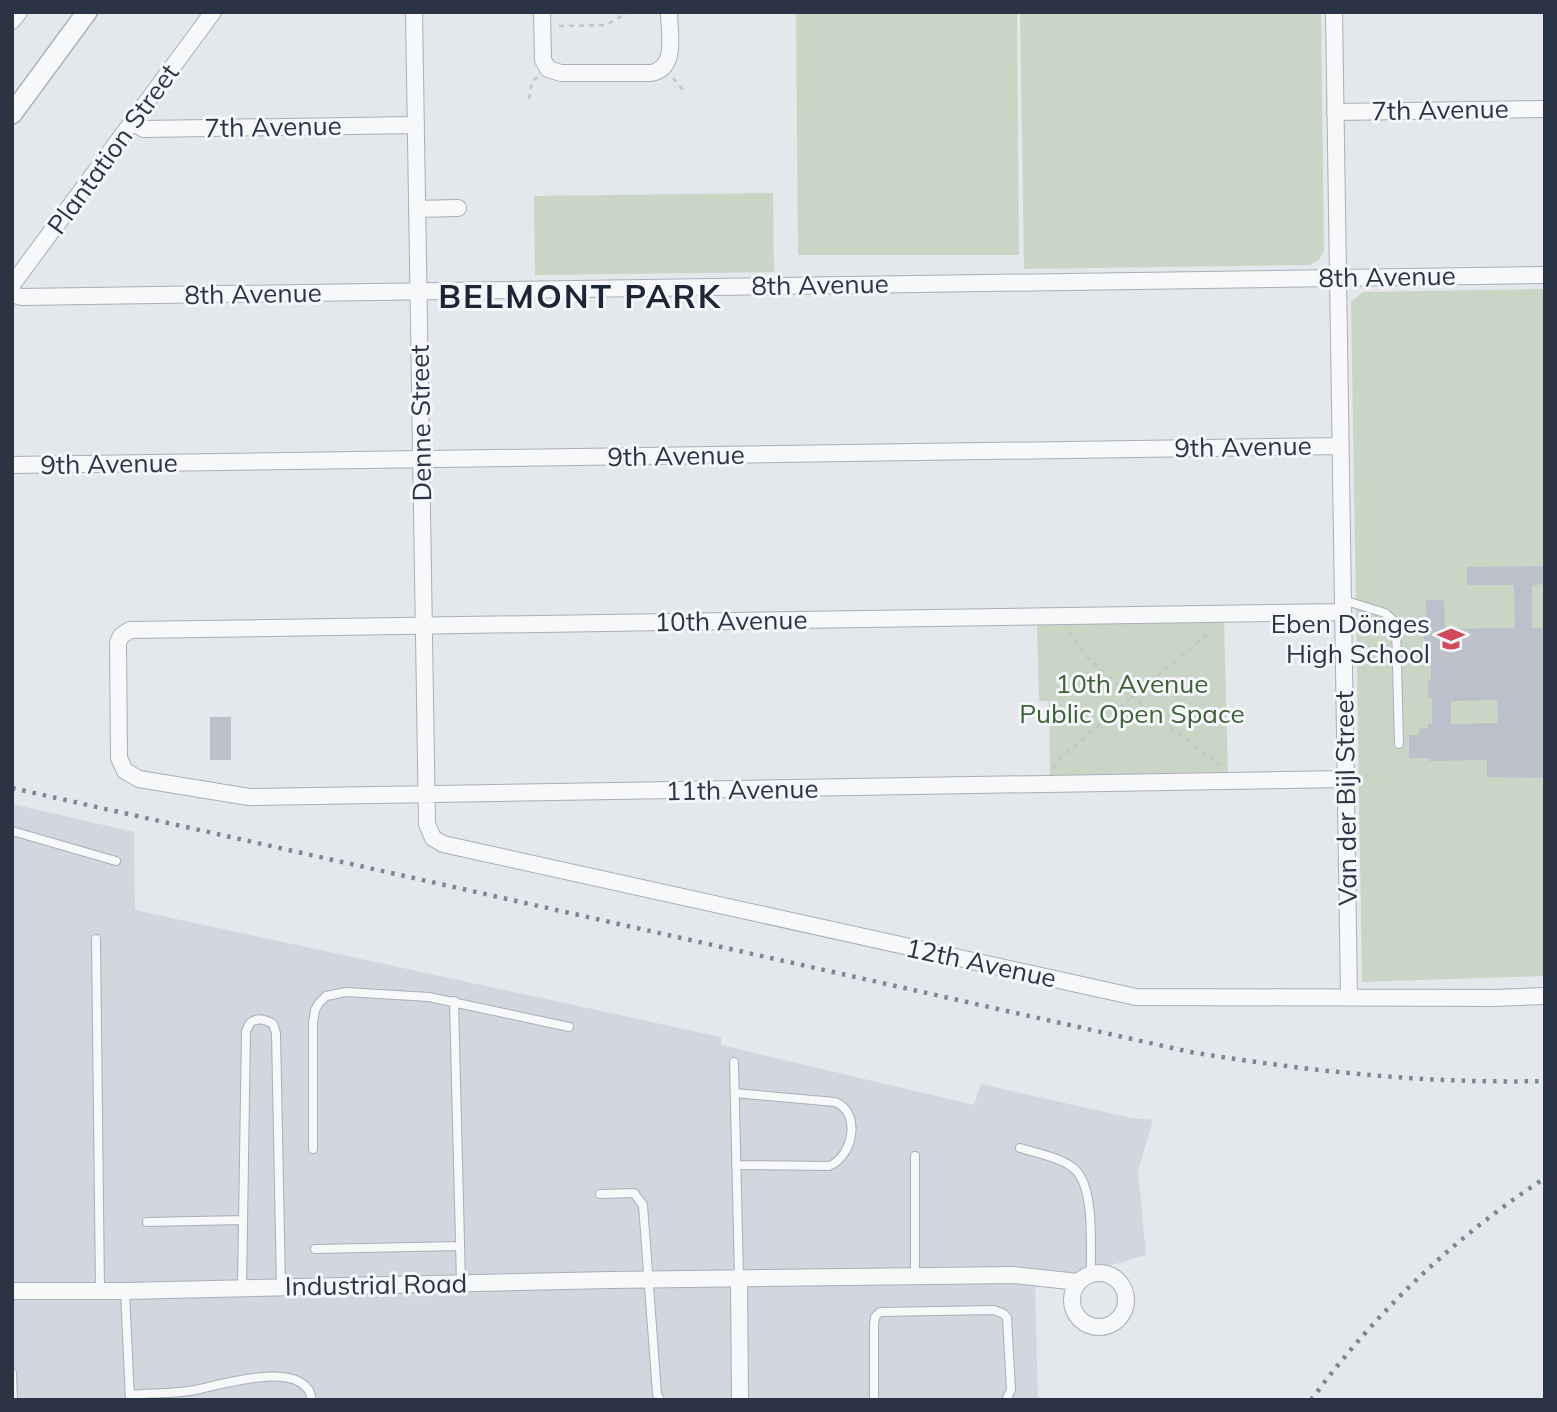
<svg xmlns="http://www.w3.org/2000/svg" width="1557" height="1412" viewBox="0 0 1557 1412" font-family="Mulish,sans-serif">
	<rect width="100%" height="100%" fill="#e4e7ec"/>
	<!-- built -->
	<path fill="#d2d6de" d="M12 804 134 832 135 910 721 1037V1045L974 1105 981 1084 1131 1118 1153 1120 1138 1171 1146 1255 1035 1288 1038 1400H12Z"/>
	<!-- green -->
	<path fill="#c9d6c5" d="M796 12H1017L1019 255H798Z
		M1020 12H1321L1324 251 1319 260 1310 265 1024 269Z
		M773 193 774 272 535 275 534 196Z
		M1545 289V976L1362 982 1351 302 1363 292Z
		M1224 620 1228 775 1050 778 1049 701H1039L1037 623Z"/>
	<!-- building -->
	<path fill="#bbc0ca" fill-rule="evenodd" d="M1544 566V584L1532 585V628H1545V778L1487 777V760L1429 761V758H1409V735H1419V728H1428V724H1432V698H1428V680H1431V657L1429 654H1424V632H1427L1426 600H1444L1445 629 1515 628 1514 585H1467V567ZM1497 700 1498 723 1451 724V701Z
		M210 717H231V760H210Z"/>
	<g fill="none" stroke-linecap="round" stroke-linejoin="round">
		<defs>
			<path id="service" d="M1343 600 1385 613 1396 623 1399 744
				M12 831 116 861
				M96 939 100 1291
				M454 1001 461 1283
				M734 1062 739 1278
				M735 1093 835 1102C862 1112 853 1157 829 1166L736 1165
				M1020 1148C1037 1153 1058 1157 1072 1167 1096 1184 1090 1246 1091 1273
				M313 1149V1023L315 1010 319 1003 326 996 346 992 429 997 569 1027
				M600 1194 634 1193 643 1205 657 1394 660 1400
				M147 1222 243 1220
				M315 1249 460 1246
				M915 1276V1156
				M242 1288 246 1031 250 1023C257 1017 265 1019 273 1024L276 1033 281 1287
				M125 1291 130 1400
				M12 1373 13 1400
				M130 1395C152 1393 174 1394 195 1390 221 1385 306 1357 312 1400
				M874 1400V1324L875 1317 880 1312 994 1310 1004 1314 1007 1318 1011 1390 1006 1400"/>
			<path id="minor" d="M414 12 427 824 433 838 443 844 1136 997 1495 998 1545 996
				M542 12 543 60 548 69 561 73H651C678 68 669 33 669 12
				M1334 12 1349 997
				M12 21 19 12
				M1335 112 1545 109
				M132 122 144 129 416 125
				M417 209 458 208
				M12 285 213 12
				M12 294 21 297 1545 275
				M12 465 1340 446
				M1343 612 130 630 121 636 118 643 119 758 125 771 139 779 249 797 1345 779
				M1072 1300a27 27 0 1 1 54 0a27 27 0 1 1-54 0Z
				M739 1278 740 1400
				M12 1291H125L610 1280 1014 1275 1078 1282"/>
			<path id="tertiary" d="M12 114 87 12"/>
		</defs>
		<!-- service casing -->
		<use href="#service" stroke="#a9aeb7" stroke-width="10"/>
		<!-- minor casing -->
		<use href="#minor" stroke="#a9aeb7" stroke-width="18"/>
		<!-- tertiary casing -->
		<use href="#tertiary" stroke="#a9aeb7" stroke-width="22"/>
		<!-- path -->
		<path stroke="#c2c5cb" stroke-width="2.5" stroke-dasharray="5 5" stroke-linecap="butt" d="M559 26 606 25 629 12
			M673 78 683 90
			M529 99 532 81 538 77
			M1068 632 1091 661 1131 696 1220 766
			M1054 768V763L1212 630"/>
		<!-- service -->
		<use href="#service" stroke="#f7f8fa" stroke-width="8"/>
		<!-- minor -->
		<use href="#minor" stroke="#f7f8fa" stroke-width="16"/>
		<!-- tertiary -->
		<use href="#tertiary" stroke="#f7f8fa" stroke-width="19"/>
		<!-- rail -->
		<path stroke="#7d8696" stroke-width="4.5" stroke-dasharray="3.5 7" stroke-linecap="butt" d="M12 788 1190 1052C1308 1071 1425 1084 1545 1081
			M1311 1400C1376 1312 1453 1238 1545 1178"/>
	</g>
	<!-- icons -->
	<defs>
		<symbol id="school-bare" viewBox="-9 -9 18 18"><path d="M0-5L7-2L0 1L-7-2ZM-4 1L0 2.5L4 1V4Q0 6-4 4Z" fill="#d1495b" stroke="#f4f6f9" stroke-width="2.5" paint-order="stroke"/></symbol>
	</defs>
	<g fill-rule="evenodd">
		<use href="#school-bare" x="1432" y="620" width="38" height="38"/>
	</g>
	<g text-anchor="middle" stroke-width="6" stroke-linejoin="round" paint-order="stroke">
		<!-- street labels -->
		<g font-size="26" fill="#2b3445" stroke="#f4f6f9">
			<text transform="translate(1440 110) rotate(-1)" y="9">7th Avenue</text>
			<text transform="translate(273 127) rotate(-1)" y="9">7th Avenue</text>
			<text transform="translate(113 149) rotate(-54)" y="9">Plantation Street</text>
			<text transform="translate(1387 277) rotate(-1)" y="9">8th Avenue</text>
			<text transform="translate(820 285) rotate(-1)" y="9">8th Avenue</text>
			<text transform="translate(253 294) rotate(-1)" y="9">8th Avenue</text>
			<text transform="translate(421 423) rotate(-91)" y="9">Denne Street</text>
			<text transform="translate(1243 447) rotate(-1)" y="9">9th Avenue</text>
			<text transform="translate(676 456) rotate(-1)" y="9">9th Avenue</text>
			<text transform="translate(109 464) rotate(-1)" y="9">9th Avenue</text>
			<text transform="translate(731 621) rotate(-1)" y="9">10th Avenue</text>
			<text transform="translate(742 790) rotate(-1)" y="9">11th Avenue</text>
			<text transform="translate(1346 798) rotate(-91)" y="9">Van der Bijl Street</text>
			<text transform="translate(981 963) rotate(12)" y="9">12th Avenue</text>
			<text transform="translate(376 1285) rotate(-1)" y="9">Industrial Road</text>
		</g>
		<!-- poi labels -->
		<g font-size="26" fill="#2b3445" stroke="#f4f6f9" text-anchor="end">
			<text x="1430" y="633">Eben Dönges<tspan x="1430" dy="30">High School</tspan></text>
		</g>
		<!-- park labels -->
		<g font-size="26" fill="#3f6138" stroke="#f4f6f9">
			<text x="1132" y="693">10th Avenue<tspan x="1132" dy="30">Public Open Space</tspan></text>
		</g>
		<!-- district labels -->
		<g font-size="33" font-weight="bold" letter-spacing="2" fill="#1d2536" stroke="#f4f6f9">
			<text x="580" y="308">BELMONT PARK</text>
		</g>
	</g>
	<!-- border -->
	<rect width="1557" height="1412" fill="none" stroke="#2b3445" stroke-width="28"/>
</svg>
